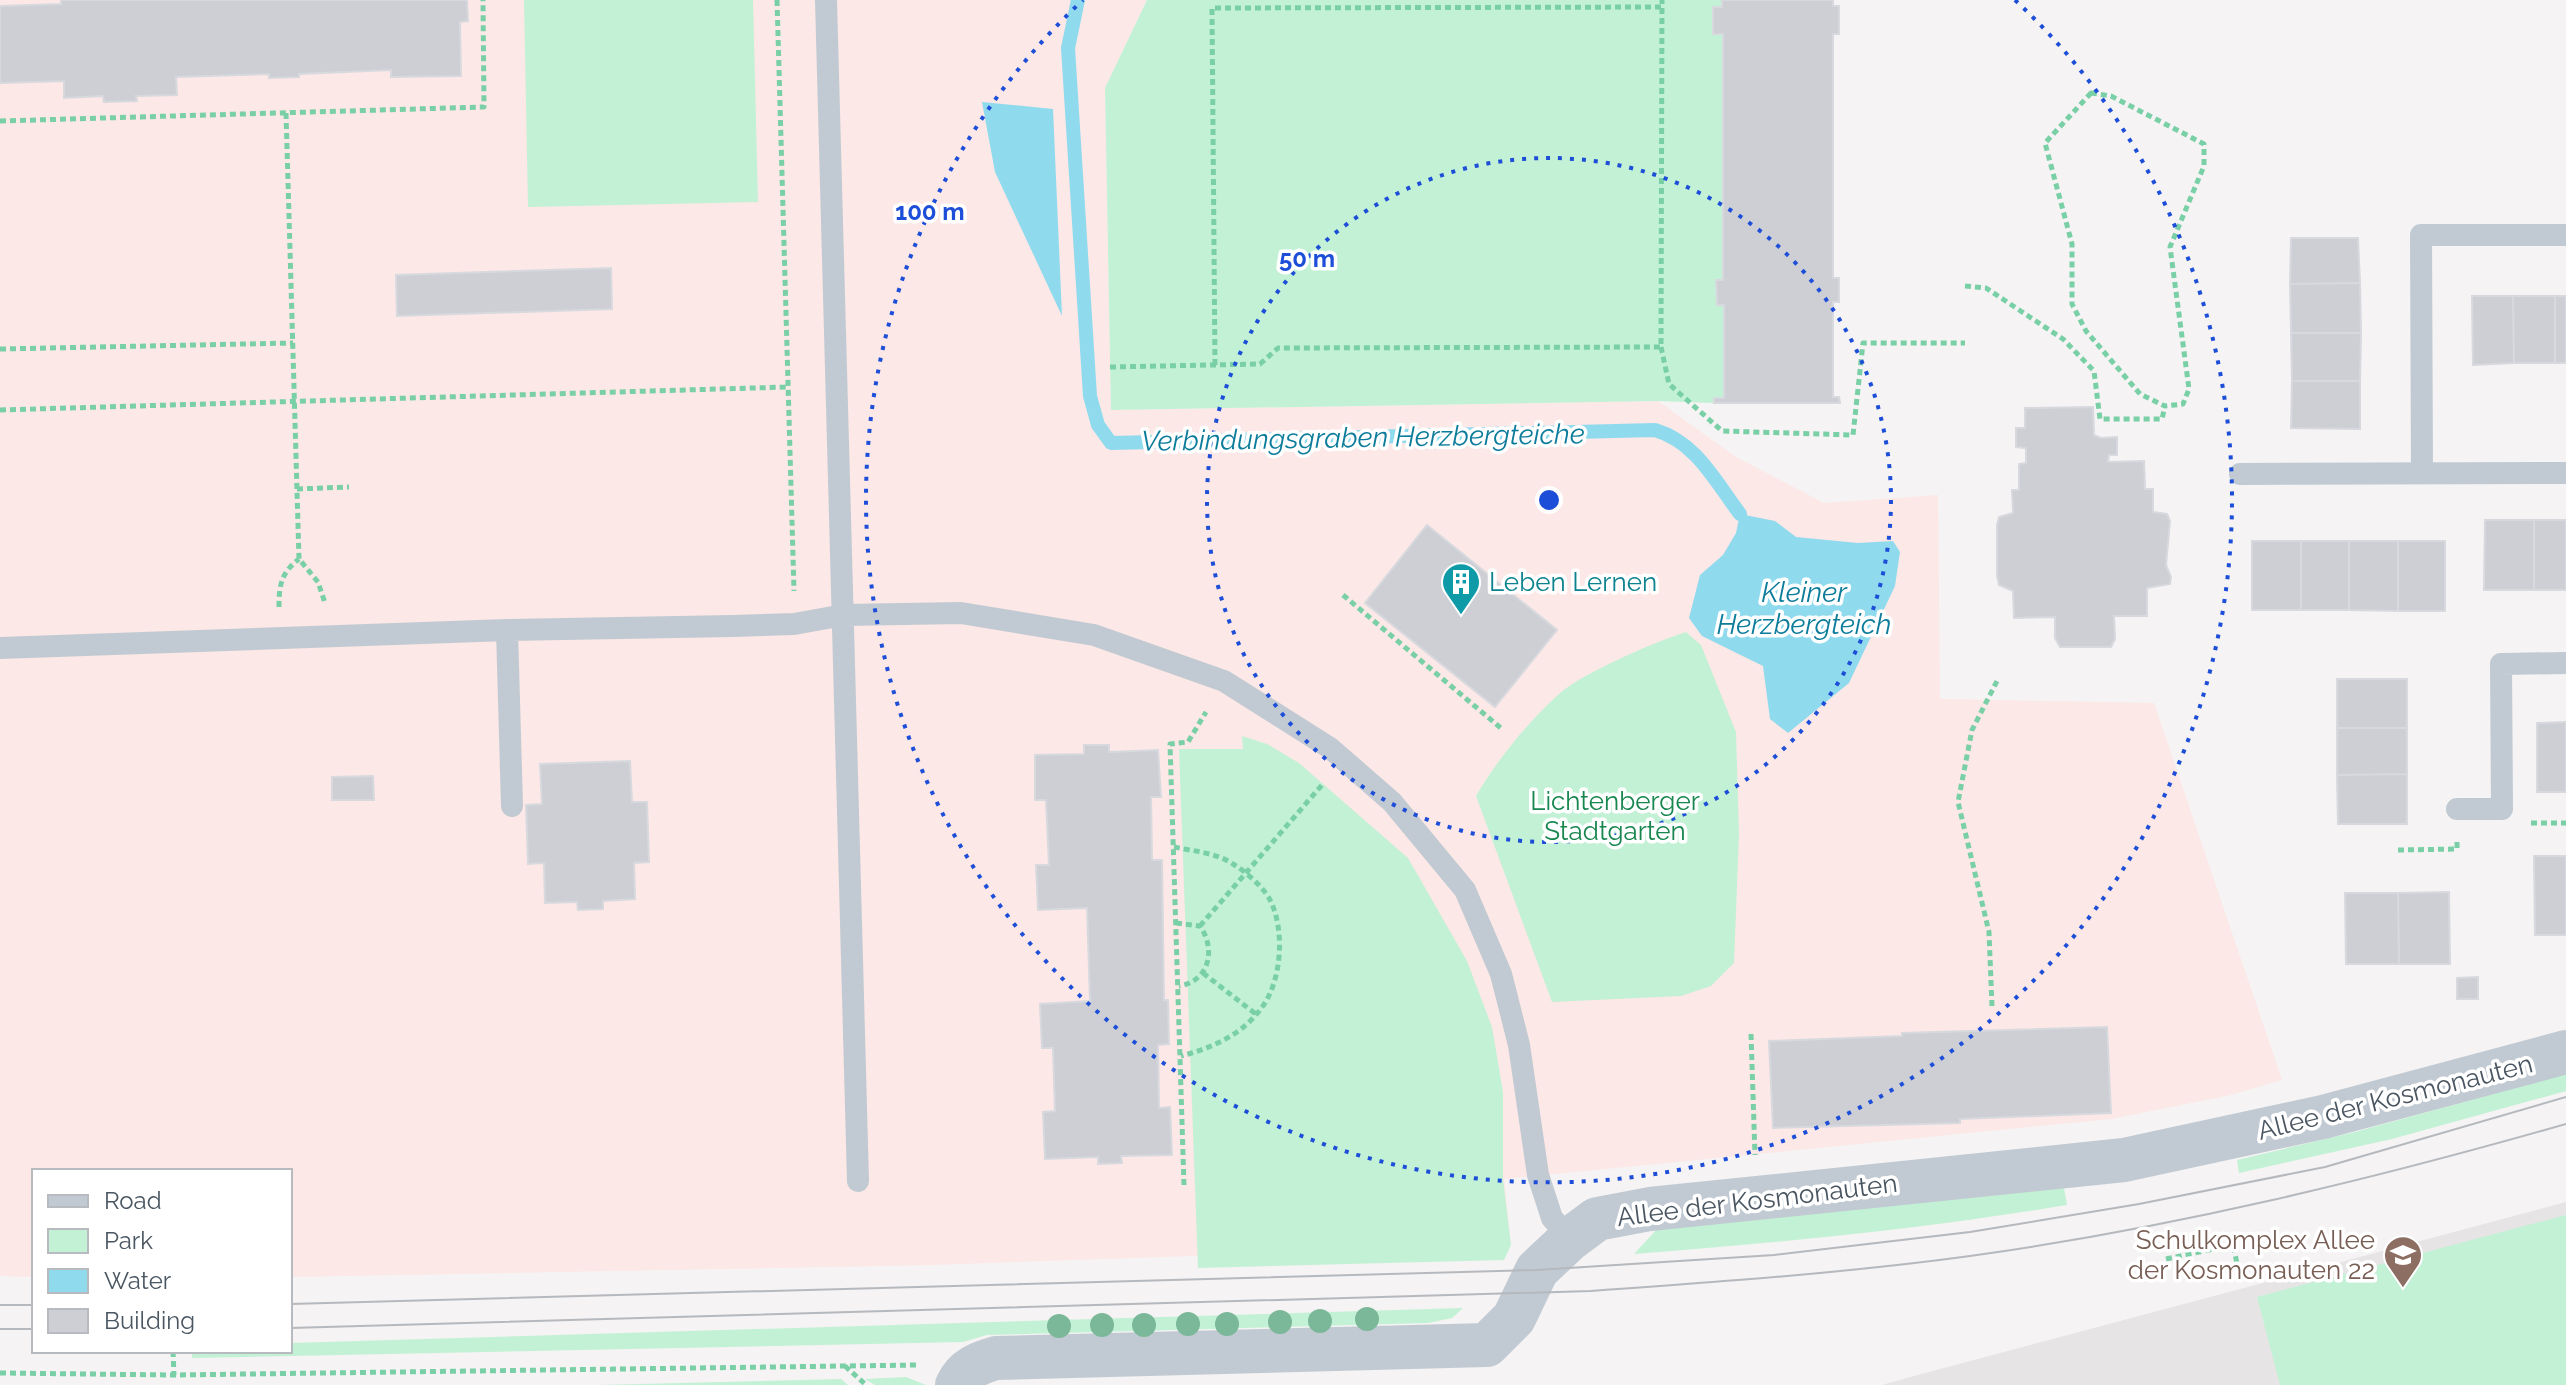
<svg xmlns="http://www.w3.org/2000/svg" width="2566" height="1385" viewBox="0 0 2566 1385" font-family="Raleway,sans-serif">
	<rect width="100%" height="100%" fill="#f5f3f3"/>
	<!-- education -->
	<path fill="#e6e4e5" d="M2566 1202V1385H1882L1914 1376Z"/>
	<!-- medical -->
	<path fill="#fce8e6" d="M0 0H1147L1105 88 1111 410 1658 401 1736 457 1824 503 1938 495 1940 699 2154 703 2282 1080 2231 1095 2111 1119 1504 1179 1511 1245 931 1265 290 1277V1171H34V1277L0 1276Z"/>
	<!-- green -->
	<path fill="#c3f1d5" d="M524 0H753L758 202 528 207Z
		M1147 0H1722V7H1713V33L1723 34V280L1716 281 1717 304 1724 305V398H1714V403L1658 401 1111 410 1105 88Z
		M1686 632 1701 645 1736 732 1739 834 1734 963 1711 986 1681 996 1552 1002 1476 796C1498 759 1526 724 1558 695 1580 674 1657 641 1686 632Z
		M1242 736 1267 744 1299 763 1408 858 1467 961 1492 1027 1503 1092V1179L1511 1245 1504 1260 1198 1268 1179 749H1243Z
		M2566 1074V1091L2392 1139 2239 1173 2237 1160 2355 1132Z
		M2064 1188 2067 1205C1923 1229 1779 1243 1634 1254L1658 1228Z
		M2566 1215V1385H2280L2257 1297Z
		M1463 1308 1452 1318 1428 1323 987 1335 963 1342 192 1358V1351H290V1343Z
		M906 1377 926 1385H875L865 1379Z
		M841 1379 848 1385H598Z"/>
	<!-- water -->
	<path fill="#90daee" d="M982 102 1053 109 1062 316 995 172Z
		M1740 514 1775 521 1796 537 1858 543 1893 541 1900 552 1895 586 1849 683 1788 733 1770 719 1763 666 1702 636 1689 618 1700 575 1723 555 1736 533Z"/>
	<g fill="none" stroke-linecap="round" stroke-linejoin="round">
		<!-- stream -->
		<path stroke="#90daee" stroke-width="14" d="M1078 0 1068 48 1090 396 1098 425 1111 443 1655 430C1696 442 1715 481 1740 514"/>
	</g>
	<!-- building -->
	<path fill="#cdcfd5" stroke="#d7d9de" stroke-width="2" d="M61 0H467L468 21 460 22 461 76 391 77V70L299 74V77L269 78V74L176 77 177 95 136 96 137 101 104 102 103 96 64 98V81L0 83V6L61 4Z
		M1722 0H1833V6H1839V34H1833V278H1839V302H1833V397H1839L1840 403H1714V398H1724V305H1717L1716 280H1723V34H1713V7H1722Z
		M2291 238H2358L2360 283 2290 284Z
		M611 268 612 309 397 316 396 275Z
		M2360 283 2361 333H2291L2290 284Z
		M2472 296H2513L2514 363 2473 365Z
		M2513 296H2555V363H2514Z
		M2555 296H2566V363H2555Z
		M2291 333H2361L2360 381H2292Z
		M2292 381H2360V429L2291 428Z
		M2093 407 2094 435 2101 438 2117 437V455H2109L2108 462 2144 461 2145 489H2153V512L2167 514 2170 521 2166 565 2171 577 2170 584 2147 588V616H2114L2115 639 2111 647H2060L2055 638V617L2014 618 2013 591 1999 585 1997 576V525L1999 517 2013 513 2012 490H2019V464L2026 463V448L2016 447V428H2025V408Z
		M2485 520H2534V590H2484Z
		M2534 520H2566V590H2534Z
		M1427 525 1557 630 1495 707 1365 603Z
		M2252 541H2301V610H2252Z
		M2301 541H2349V610H2301Z
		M2349 541H2398V611L2349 610Z
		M2398 541H2445V611H2398Z
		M2337 679H2407V728H2337Z
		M2566 722V792H2537V723Z
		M2337 728H2407V774L2337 775Z
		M1084 745H1109V752L1158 750 1161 797H1151L1152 860H1162L1164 1000H1168L1169 1044 1158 1045 1159 1108 1170 1107 1172 1155 1121 1156 1122 1163 1098 1164V1157L1045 1159 1043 1112 1055 1111 1053 1048H1042L1040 1004 1090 1001 1087 908 1038 910 1036 865H1049L1046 800H1035V755L1084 754Z
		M630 761 632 802H647L649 862 634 863 635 899 603 901V909L578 910 577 902 545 903 544 863 528 864 526 805 542 804 540 764Z
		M2407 774V824H2338L2337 775Z
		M373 776 374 800H332V777Z
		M2534 856H2566V935H2535Z
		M2449 892 2450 964H2399L2398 893Z
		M2345 893H2398L2399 964H2346Z
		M2478 977V999H2457V978Z
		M2107 1027 2111 1113 1960 1119V1123L1773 1128 1769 1041 1902 1036V1033Z"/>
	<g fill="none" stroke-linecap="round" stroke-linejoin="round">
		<!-- path -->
		<path stroke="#7ad0a6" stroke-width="5" stroke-dasharray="6 4" stroke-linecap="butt" d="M777 0 794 591
			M2091 93 2111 96 2204 144V166L2170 247 2189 389 2183 404 2165 406 2140 394 2086 331 2072 304V244L2045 143Z
			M286 113 299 559 318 582 325 603
			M0 121 484 107 483 0
			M1965 286 1986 288 2063 339 2094 371 2100 419H2162L2165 406
			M1661 347 1669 384 1722 431 1853 435 1863 343H1965
			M0 349 293 343
			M1215 365 1212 8 1662 7
			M1110 367 1260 364 1278 348 1661 347 1662 0
			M0 410 788 387
			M297 489 349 487
			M1343 595 1502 729
			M279 607C279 585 281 573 299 559
			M2531 823H2566
			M1174 847C1193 851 1217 853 1233 864 1245 871 1262 886 1269 898 1286 929 1282 983 1260 1010 1240 1036 1211 1048 1181 1056
			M2398 850 2457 849V841
			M1176 923 1200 926C1216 949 1210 981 1179 986
			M1200 926 1322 785
			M1203 973 1257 1015
			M1992 1006 1989 932 1958 802 1972 730 1997 681
			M1751 1034 1755 1155
			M1184 1185 1170 744 1188 742 1206 712
			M2166 1259 2233 1245 2238 1268
			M173 1351 174 1375
			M845 1366 866 1385
			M0 1373 174 1375 919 1365"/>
		<!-- lane -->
		<path stroke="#c1cad2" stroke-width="22" d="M826 0 858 1181
			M2422 473 2421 235H2566
			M2240 474 2566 473
			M507 630 512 806
			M0 648 507 630 733 626 794 624 844 615 961 613 1094 635 1224 681 1330 748 1392 802 1465 890 1501 974 1519 1045 1538 1175 1552 1218 1570 1239
			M2457 809H2502L2501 664 2566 663"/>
		<!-- street -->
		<path stroke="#c1cad2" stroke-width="44" d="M957 1385C965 1368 979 1363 996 1358L1487 1345 1514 1318 1537 1270 1570 1239 1597 1219 1650 1209 2124 1160 2323 1117 2566 1052"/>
		<!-- tram -->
		<path stroke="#b5b8bd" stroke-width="2" d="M290 1304 1537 1270 1774 1255 1970 1232 2139 1204 2325 1167 2566 1097
			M0 1305H34
			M290 1328 1591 1291C1718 1282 1845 1273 1970 1256 2172 1228 2370 1180 2566 1124
			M0 1329H34"/>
	</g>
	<!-- trees -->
	<g fill="#7bb799">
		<circle cx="1367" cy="1319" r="12"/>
		<circle cx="1320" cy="1321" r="12"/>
		<circle cx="1280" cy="1322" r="12"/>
		<circle cx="1188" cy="1324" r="12"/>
		<circle cx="1227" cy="1324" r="12"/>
		<circle cx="1102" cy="1325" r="12"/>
		<circle cx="1144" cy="1325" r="12"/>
		<circle cx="1059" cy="1326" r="12"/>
	</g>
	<!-- distance rings -->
	<g fill="none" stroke="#1d4ed8" stroke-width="4" stroke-dasharray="4 8">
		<circle cx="1549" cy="500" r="342"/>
		<path d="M2015 0A683 683 0 1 1 1083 0"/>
	</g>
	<!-- icons -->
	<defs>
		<symbol id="building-pin" viewBox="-11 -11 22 30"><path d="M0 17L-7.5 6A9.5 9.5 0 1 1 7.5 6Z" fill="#0f9aa8" stroke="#fff"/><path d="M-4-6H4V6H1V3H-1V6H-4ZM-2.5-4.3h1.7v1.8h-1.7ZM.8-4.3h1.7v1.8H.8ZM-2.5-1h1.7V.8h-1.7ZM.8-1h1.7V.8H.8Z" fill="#fff"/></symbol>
		<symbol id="school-pin" viewBox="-11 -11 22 30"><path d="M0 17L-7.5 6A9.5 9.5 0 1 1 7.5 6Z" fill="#8d6e63" stroke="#fff"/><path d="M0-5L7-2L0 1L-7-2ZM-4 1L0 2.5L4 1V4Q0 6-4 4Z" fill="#fff"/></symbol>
	</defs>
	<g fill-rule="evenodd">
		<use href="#building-pin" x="1439" y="560" width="44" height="60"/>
		<use href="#school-pin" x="2381" y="1233" width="44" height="60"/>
	</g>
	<g text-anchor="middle" stroke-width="7" stroke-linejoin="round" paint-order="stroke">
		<!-- culture labels -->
		<g font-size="26" fill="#0d838f" stroke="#fff" text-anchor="start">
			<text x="1489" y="591">Leben Lernen</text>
		</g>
		<!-- park labels -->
		<g font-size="26" fill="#17864f" stroke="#fff">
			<text x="1615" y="810">Lichtenberger<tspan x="1615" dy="30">Stadtgarten</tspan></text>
		</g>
		<!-- street labels -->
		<g font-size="26" fill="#4a5661" stroke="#fff">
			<text transform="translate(2395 1097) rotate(-14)" y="9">Allee der Kosmonauten</text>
			<text transform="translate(1757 1200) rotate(-7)" y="9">Allee der Kosmonauten</text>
		</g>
		<!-- education labels -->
		<g font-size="26" fill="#785e54" stroke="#fff" text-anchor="end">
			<text x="2375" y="1249">Schulkomplex Allee<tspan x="2375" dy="30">der Kosmonauten 22</tspan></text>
		</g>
		<!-- water labels -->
		<g font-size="28" font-style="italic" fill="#0c7c9b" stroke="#fff">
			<text transform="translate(1363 437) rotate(-1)" y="10">Verbindungsgraben Herzbergteiche</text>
			<text x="1804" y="602">Kleiner<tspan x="1804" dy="32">Herzbergteich</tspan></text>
		</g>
	</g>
	<circle cx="1549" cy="500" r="12" fill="#1d4ed8" stroke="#fff" stroke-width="4"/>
	<g font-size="24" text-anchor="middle" font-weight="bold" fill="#1d4ed8" stroke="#fff" stroke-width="7" stroke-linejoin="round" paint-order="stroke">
		<text x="930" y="220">100 m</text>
		<text x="1307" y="267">50 m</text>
	</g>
	<!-- legend -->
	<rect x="32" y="1169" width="260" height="184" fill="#ffffff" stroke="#b7bbc0" stroke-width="2"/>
	<rect x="48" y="1195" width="40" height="12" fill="#c1cad2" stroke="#b7bbc0" stroke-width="2"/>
	<text x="104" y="1209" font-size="24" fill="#4a5661">Road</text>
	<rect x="48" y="1229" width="40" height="24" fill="#c3f1d5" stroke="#b7bbc0" stroke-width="2"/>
	<text x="104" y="1249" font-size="24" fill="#4a5661">Park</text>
	<rect x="48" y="1269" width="40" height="24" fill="#90daee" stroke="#b7bbc0" stroke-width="2"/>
	<text x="104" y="1289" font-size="24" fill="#4a5661">Water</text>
	<rect x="48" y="1309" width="40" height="24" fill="#cdcfd5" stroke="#b7bbc0" stroke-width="2"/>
	<text x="104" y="1329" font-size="24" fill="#4a5661">Building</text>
</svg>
